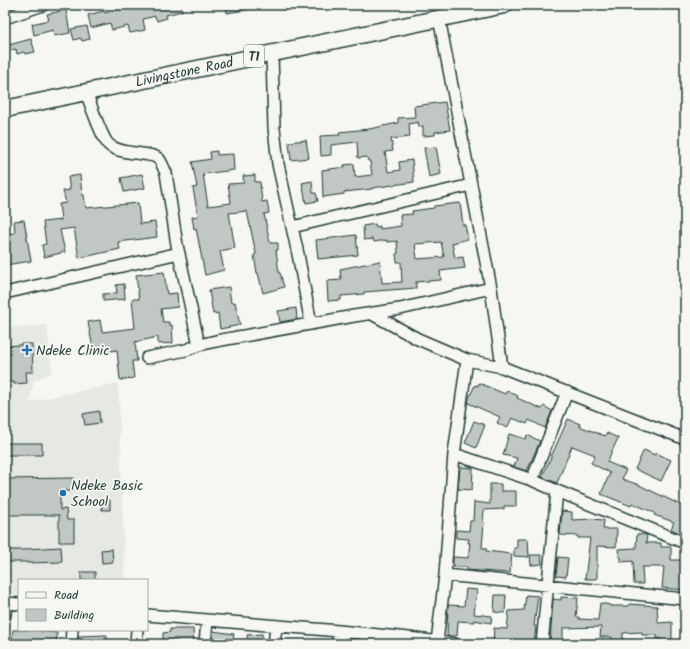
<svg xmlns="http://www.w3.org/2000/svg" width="690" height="649" viewBox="0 0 690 649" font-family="Kalam,sans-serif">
	<rect width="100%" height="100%" fill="#f6f6f2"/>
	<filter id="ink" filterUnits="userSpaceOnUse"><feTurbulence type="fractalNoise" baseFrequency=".025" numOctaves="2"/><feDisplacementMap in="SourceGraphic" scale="8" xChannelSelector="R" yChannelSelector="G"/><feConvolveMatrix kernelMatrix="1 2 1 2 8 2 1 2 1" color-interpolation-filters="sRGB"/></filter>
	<g filter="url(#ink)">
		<!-- built -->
		<path fill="#e6e8e4" d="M47 325 52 372 34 381 29 402 118 383 125 580H19V601L5 600V328Z"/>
		<!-- building -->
		<path fill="#c1c8c3" stroke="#1f3d34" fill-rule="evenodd" d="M133 5H143L144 8 154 5H181L182 11 166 15 167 18 157 21 155 16 143 19 145 30 130 33 128 26 112 30 110 23 91 28 88 15 104 11 105 13Z
			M226 5H252V9L227 13Z
			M66 10 70 33 54 36 53 30 34 35 32 24 49 20 47 14Z
			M87 26 90 39 82 41 81 38 74 40 71 29Z
			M31 39 35 52 25 54 24 52 17 54 16 49 5 52V46Z
			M445 102 450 130 435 132V135L423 136V126L419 127 418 122 409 124 410 137 391 139 393 151 385 152 388 172 400 170 399 162 412 160 414 182 372 188V189L344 192V194L323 197 322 170 345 167 344 165 354 164 355 177 372 175 370 161H368L367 157 358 158 357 142 331 145V155L321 156 320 136 340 135 339 132 369 129 398 123V118L415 117 414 106Z
			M306 140 309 158 291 160 289 142Z
			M436 147 441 174 429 177 424 148Z
			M217 151V155L233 154 234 170 203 174 208 206 231 203 228 184 244 183 243 176 255 175V182H260L262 202 267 201 269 213 264 214 270 243H278V250H276L279 273H280L284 287 263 293 258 273H257L254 255 256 254 247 211 229 213 235 248 220 251 224 270 205 275 196 228 194 229 192 217 198 216 193 188 197 187 192 162 211 159 210 152Z
			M142 174 145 188 124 192 121 178Z
			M80 175 82 195H84L86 208 138 203 140 224 155 222 157 237 118 242 120 249 79 258 74 228 60 230 65 252 44 257 42 245 46 244 43 222 61 220 59 204 66 203 63 191 70 190 68 177Z
			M312 181 313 193H316L318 201 306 203 302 183Z
			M460 203 463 225H465L468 239 452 243 455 258 463 257 465 268 440 271 441 280 416 282V288L364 292V294L341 296V300L328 301 327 281 341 280 340 269 380 261 382 283 402 282 401 262H397L396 254 398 253 397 241 387 242V240L374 242 373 239 364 240 363 226 375 224 376 227 380 226V229L401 226 400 215 413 214 412 211 434 208V206ZM441 242 444 257 417 259 415 244Z
			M24 220 31 261 5 265V234L15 233 14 221Z
			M356 235 358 255 318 259 316 240Z
			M164 272 167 294 177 293 178 307 161 309 163 322H169V325H172L173 343 158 344V337L135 342 137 361H132L134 378 120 380 117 350 94 354 88 322 100 320 102 332 135 328 132 299H139L136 275Z
			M124 284 125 299 103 301V294L117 293 116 285Z
			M229 287 231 303 235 302 240 325 220 329 218 313 213 314 209 290Z
			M296 308 297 319 280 322 278 311Z
			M20 344H32L33 372H26L27 383 14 384V382H5V346L20 345Z
			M479 383 505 394 507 391 518 396 517 398 542 409 544 406 552 411 545 428 529 420 527 424 512 418 507 428 497 423 500 417 468 403 469 398 475 385 478 386Z
			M99 411 100 423 85 425 83 414Z
			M568 419 580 424 579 426 605 436 607 433 618 438 607 462 626 470 622 479 639 485 685 507V527L682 534 671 529 674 522 654 515 655 513 632 503 631 506 601 494 610 473 591 463 595 455 572 446 557 483 542 477Z
			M474 421 485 425 476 448 465 443Z
			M509 434 526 439 527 435 540 441 527 471 514 467 517 458 503 455Z
			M5 443H42V455H5Z
			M644 450 655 455 656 453 671 460 661 481 635 469Z
			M460 467 473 468 472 490 458 489Z
			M74 478V491H60V510L66 509 67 520H74V542H59V515H5V479Z
			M490 484H501V491H516V506H504V509L484 510 483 522H484L482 548H486V551L512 554 510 573 467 570V567H453V557L468 558 470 543H468L469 539 456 538V530L469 531 470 521H473L474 502 490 504Z
			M101 500H110V510H102Z
			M562 511 572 512V520L592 519 604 520 603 529H617L616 547 597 546V579H585L590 538H578V536L560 535Z
			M637 534 647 535 646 543H661V547H671V560H685V590L662 588 664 567H642L643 584H634L633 561 621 562V557H619L618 549 636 548Z
			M517 539H528L529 557 514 556V548H517Z
			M61 547 62 562 27 563V562H5V550H26V549Z
			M112 549 113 562 102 563 101 550Z
			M530 555H541L542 564 531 565Z
			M558 557 568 558 566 577 556 576Z
			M81 572H95V580H81Z
			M466 589 477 590 474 614 492 616 491 623 474 620V622L458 621 457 636H447L448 605 464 606Z
			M495 595H506L505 613 494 612Z
			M526 595 538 596 534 626H536L534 644 493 642 494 628 507 629 509 611 524 610Z
			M561 597 578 598 576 617H579V619L598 620 600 603 610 605V606H629V604L657 606 658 623 672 622V644H660V638L657 639V635H642V632L623 633V644H612V637H600L601 627 563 628V643L550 644 553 599 561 600Z
			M170 629H193L194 644H178V641H163V633L170 632Z
			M13 630H32L57 633 56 644 12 640Z
			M213 631 234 634 232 644H212Z
			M262 634 263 644H248L247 635Z
			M107 635V644H78L79 636Z"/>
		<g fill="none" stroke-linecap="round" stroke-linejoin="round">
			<defs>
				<path id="minor" d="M5 18 43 5
					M439 18 491 288 502 367 685 439
					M272 53 274 128 278 164 298 254 311 324
					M86 92C91 105 100 134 108 144 120 156 150 151 159 159 162 163 164 169 166 173L177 245 199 345
					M292 227 471 185
					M5 293 179 253
					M372 314 418 339 467 360 454 454
					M147 358 186 350 199 345 216 341 354 316 400 309 491 288
					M467 360 502 367
					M532 480 567 392
					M557 491 685 543
					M445 575 685 599
					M5 603 19 604
					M5 615 6 603
					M147 615 339 631 409 638 454 644
					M437 642 445 575 454 454 532 480 557 491 542 644
					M71 644 72 630
					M136 644 137 630
					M205 644 207 621
					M274 644 276 627
					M338 644 339 631"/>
				<g id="highway">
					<path id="s1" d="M5 109 504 5"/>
				</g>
			</defs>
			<!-- minor casing -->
			<use href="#minor" stroke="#1f3d34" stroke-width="14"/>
			<!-- highway casing -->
			<use href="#highway" stroke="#1f3d34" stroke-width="19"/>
			<!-- minor -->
			<use href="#minor" stroke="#f6f6f2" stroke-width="11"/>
			<!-- highway -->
			<use href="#highway" stroke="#f6f6f2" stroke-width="16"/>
		</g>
	</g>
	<!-- markers -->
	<g fill="#1f6fb2" stroke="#f6f6f2" stroke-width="1.5">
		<path d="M25 344h4v4h4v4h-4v4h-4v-4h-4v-4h4z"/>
		<circle cx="63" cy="493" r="4"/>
	</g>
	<g text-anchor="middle" stroke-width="3.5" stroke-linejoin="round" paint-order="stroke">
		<!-- shield labels -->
		<rect fill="#f6f6f2" stroke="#60746d" stroke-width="1" x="244" y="45" width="20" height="22" rx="3"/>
		<g font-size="13" font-weight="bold" fill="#1f3d34">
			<text x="254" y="61">T1</text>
		</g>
		<!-- street labels -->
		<g font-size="14" fill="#1f3d34" stroke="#f6f6f2">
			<text dy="5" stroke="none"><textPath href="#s1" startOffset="183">Livingstone Road</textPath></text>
		</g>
		<!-- poi labels -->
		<g font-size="14" fill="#1f3d34" stroke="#f6f6f2" text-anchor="start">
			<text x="36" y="355">Ndeke Clinic</text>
			<text x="71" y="490">Ndeke Basic<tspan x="71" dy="16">School</tspan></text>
		</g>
	</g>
	<!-- margin -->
	<rect width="690" height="649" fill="none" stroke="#f6f6f2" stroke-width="20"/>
	<rect x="10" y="10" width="670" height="629" fill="none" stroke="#1f3d34" stroke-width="1.5" filter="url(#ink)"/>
	<!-- legend -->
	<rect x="18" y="579" width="130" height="52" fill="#f6f6f2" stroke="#a0aca6"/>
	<rect x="26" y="592" width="20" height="6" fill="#f6f6f2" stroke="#a0aca6"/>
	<text x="54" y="599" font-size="12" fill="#1f3d34">Road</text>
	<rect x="26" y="609" width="20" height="12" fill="#c1c8c3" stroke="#a0aca6"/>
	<text x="54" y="619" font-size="12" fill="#1f3d34">Building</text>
</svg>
